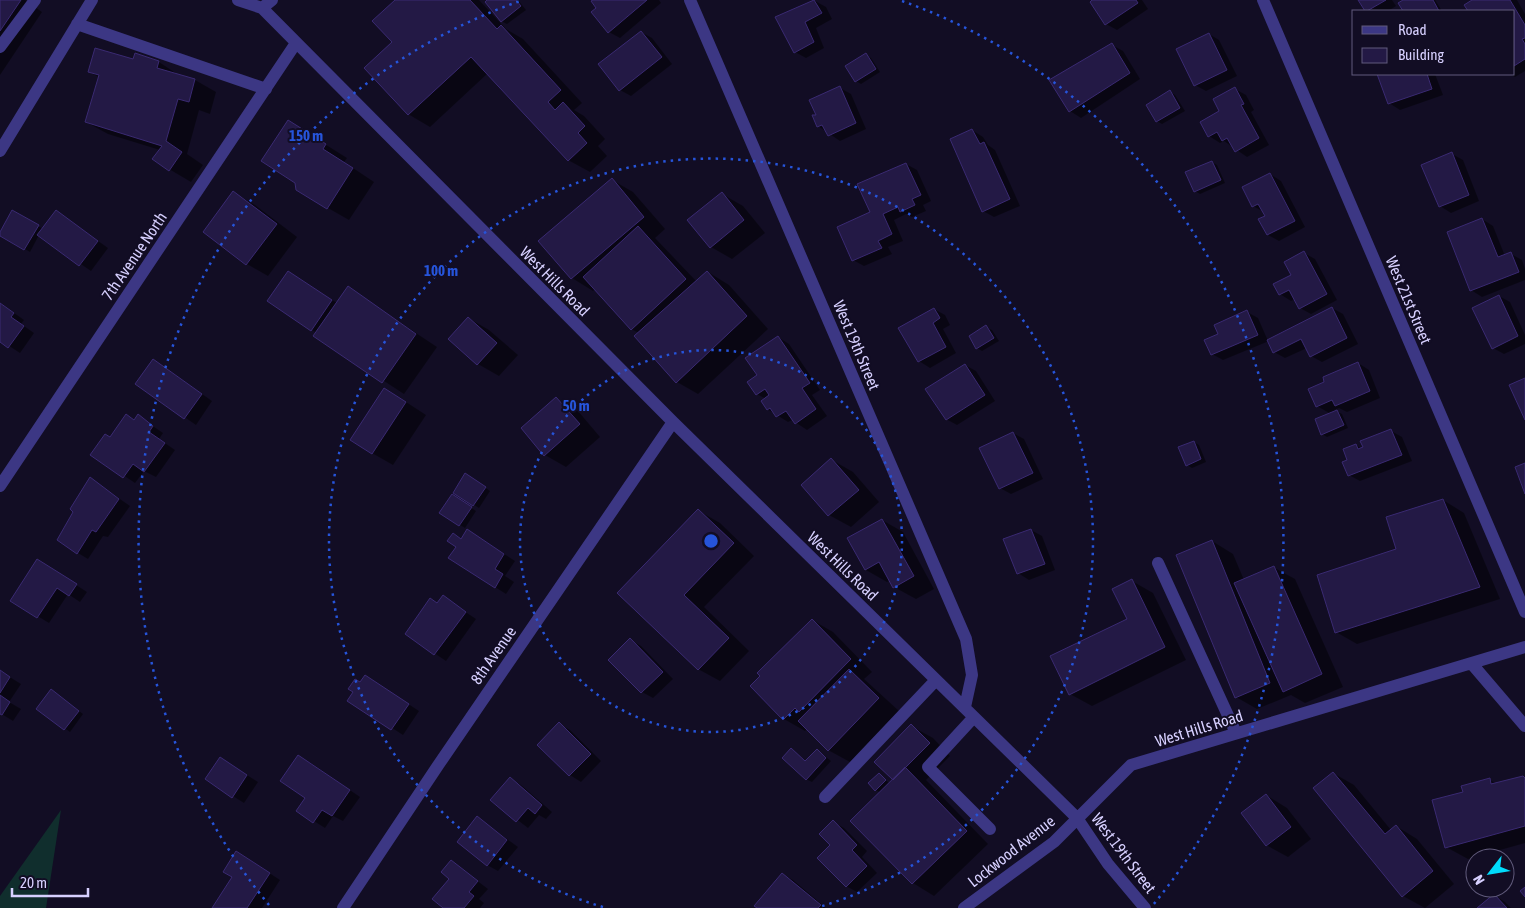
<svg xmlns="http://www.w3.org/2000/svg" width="1525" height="908" viewBox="0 0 1525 908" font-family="'Asap Condensed',sans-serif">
	<rect width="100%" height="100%" fill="#120d24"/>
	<!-- green -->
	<path fill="#102e2d" d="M61 810 46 908H0V896Z"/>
	<!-- shadow -->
	<path fill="#0007" d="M0 0H25L42 12 0 75Z
		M396 0H479L506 29 523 39 582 103 574 110 584 116 605 139 598 146 607 156 590 172 568 160 488 73 430 127 408 114 393 42Z
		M489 0H518L526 10 507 24 501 21Z
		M595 0H659L661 3 620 38 609 32Z
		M1094 0H1142L1148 9 1117 30 1106 24Z
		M1356 0H1392L1396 6 1388 11H1366L1360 0Z
		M1405 0H1435L1442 11H1405L1400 3Z
		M1475 0H1517L1525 14V71L1515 77 1510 74H1514V11H1469L1466 5Z
		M815 1 826 7 832 19 816 28 824 48 806 58 795 52 777 18Z
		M641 32 652 38 672 64 631 96 620 90Z
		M1209 34 1219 40 1237 76 1206 91 1195 85Z
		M1112 45 1123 51 1140 79 1081 118 1070 111 1051 81Z
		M866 55 871 58 880 72 861 84 856 81Z
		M134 60 159 62 180 76 195 80 216 92 210 114 199 110 187 154 203 165 191 182 169 169 160 150 108 134 86 122 99 77 89 72Z
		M1379 74H1435L1443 95 1400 110 1389 103Z
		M840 88 851 94 866 129 840 141 818 126V117Z
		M1235 89 1246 95 1254 110 1251 112 1269 145 1247 157 1224 141 1220 143 1209 136Z
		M1170 92 1175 95 1185 111 1162 124 1157 121Z
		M288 121 347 158 344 162 374 182 349 220 328 208Z
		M972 130 983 137 988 145 995 150 1020 206 994 217 983 211Z
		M1452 154 1463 160 1479 201 1451 213 1440 206Z
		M1212 162 1217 165 1225 183 1200 194 1195 191Z
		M906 164 917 170 931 201 923 205 926 211 912 217 906 214 894 220 903 241 888 247 892 254 864 266 853 260 871 213Z
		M1270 174 1281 181 1305 227 1279 241 1268 235 1260 220 1267 217 1264 212 1253 206Z
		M612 180 633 192 665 229 655 238 697 282 708 272 729 285 768 329 698 394 677 382 639 333 631 329 595 289 593 291 572 278 540 241Z
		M234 193 255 205 297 237 268 276 247 264Z
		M722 194 743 206 765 233 732 259 711 247Z
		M56 211 108 248 91 271 39 235 30 252 0 234 13 212 43 229Z
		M1482 219 1493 226 1505 256 1511 254 1522 260 1525 269V280L1482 297 1471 290Z
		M1304 253 1315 259 1337 300 1311 314 1300 308 1295 299 1291 301 1280 294 1275 284 1292 275Z
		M288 272 337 303 348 288 437 347 404 394 315 336 317 333 312 330Z
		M1499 296 1510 302 1525 335V344L1504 354 1493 348Z
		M0 303 24 320 21 324 34 333 20 353 0 340Z
		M1332 308 1343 314 1358 344 1322 362 1311 356 1307 348 1285 358 1274 352 1269 341 1223 360 1212 354 1220 334 1247 312 1258 318 1268 341Z
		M934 309 945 315 950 325 943 329 956 353 930 368 919 361Z
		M468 318 489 330 518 355 499 376 478 364 450 339Z
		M986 327 992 330 999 341 982 351 977 348Z
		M778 337 789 344 820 390 812 395 827 416 807 430 792 420 788 422 767 409 766 399 757 394 759 376Z
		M154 360 212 401 196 425 137 384Z
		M1358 363 1369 370 1380 398 1347 412 1339 408 1334 410 1342 414 1348 428 1327 437 1322 434 1331 414 1317 406 1326 383Z
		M965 365 976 371 995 401 957 425 946 419Z
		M556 399 578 411 600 437 566 467 545 455Z
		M406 402 426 415 393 465 372 453Z
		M138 416 163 433 159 439 175 450 156 477 144 471 135 483 92 454Z
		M1391 431 1402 437 1412 461 1360 481 1349 475 1348 460 1356 445 1362 449Z
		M1013 433 1024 439 1043 479 1011 494 1000 488Z
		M1194 442 1199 445 1206 462 1192 468 1187 465Z
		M832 460 853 472 879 502 851 527 829 515 803 485Z
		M471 478 490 491 479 508 454 492Z
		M91 479 130 506 108 537 103 536 88 559 78 553Z
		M458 499 476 511 465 528 441 513Z
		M1443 500 1464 513 1500 599 1357 644 1336 632 1397 550Z
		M699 511 720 523 754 556 704 607 749 651 720 681 698 669 619 593Z
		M882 520 903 532 934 589 916 599 894 587 890 580 887 582 866 570Z
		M1031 530 1042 536 1055 570 1029 580 1018 573Z
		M478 537 515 561 505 576 514 582 506 594 495 587 457 546 461 540Z
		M1212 541 1233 554 1244 580 1273 567 1295 579 1343 687 1305 703 1291 695 1257 709 1236 697Z
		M48 567 87 592 80 602 68 594 49 623 11 600Z
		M1132 581 1153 593 1186 660 1092 706 1070 694 1129 619Z
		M443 597 476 619 446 661 406 634Z
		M812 620 833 632 872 672 864 679 899 711 850 762 828 750 807 729 805 731 784 719Z
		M630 640 641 646 673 679 653 698 642 692 610 660Z
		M0 671 21 684 9 702 21 709 13 721 0 713Z
		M376 683 419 711 403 735 349 700Z
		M56 694 83 714 70 732 38 709Z
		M559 724 570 730 601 761 581 782 570 775Z
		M911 726 933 738 950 756 926 780 988 844 934 896 913 883 852 821 881 793 876 790 879 774 890 784 894 780Z
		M792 750 807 762 817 750 831 761 812 782 806 779Z
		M309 762 360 797 343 821 333 816 325 828 298 811 306 798Z
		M231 765 258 782 244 803 206 779Z
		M1333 773 1354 785 1391 830 1396 826 1417 839 1454 884 1425 908 1403 896 1314 788Z
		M1525 778V843L1468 859 1446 847 1464 793 1490 780 1497 784Z
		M510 779 521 785 552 812 546 819 539 815 528 828 492 800Z
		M1266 795 1287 808 1311 839 1288 857 1266 845Z
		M478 818 518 847 498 871 487 865Z
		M833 822 844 828 867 851 862 857 877 873 857 892 846 886 832 845Z
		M237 852 280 880 262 908H213L233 877Z
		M451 861 488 889 479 899 484 903 480 908H445Z
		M782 874 793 880 826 908H759Z
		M1494 895 1505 902 1511 908H1479Z"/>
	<!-- building -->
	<path fill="#231945" stroke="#3a2a72" d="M0 0H21L0 31Z
		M395 0H470L497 29 501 25 561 90 548 102 555 110 563 102 585 126 578 133 587 143 568 161 471 57 408 115 364 68 392 42 372 21Z
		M487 0H516L521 6 501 22 485 2Z
		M593 0H647L608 33 591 12 596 8 591 1Z
		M814 0 822 13 805 22 814 42 794 53 775 17Z
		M1092 0H1136L1138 3 1105 25 1090 2Z
		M1358 0H1386L1367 11H1365Z
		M1403 0H1433L1439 11H1403L1398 3Z
		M1472 0H1510L1525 25V38L1522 39 1525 44V59L1514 66V11H1468L1464 5Z
		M641 31 662 57 619 91 598 64Z
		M1209 33 1227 70 1194 86 1176 49Z
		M1112 43 1130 73 1069 112 1049 80Z
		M95 48 133 59 135 53 159 61 157 68 195 79 189 102 178 99 166 141 182 152 169 171 152 159 162 146 85 122 99 75 88 72Z
		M866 53 876 69 855 82 845 66Z
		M1377 74H1427L1432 89 1388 104Z
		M840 86 856 123 828 136 822 125 817 127 812 115H816L809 100Z
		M1235 87 1244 104 1241 105 1259 138 1235 152 1227 138 1222 141 1217 132 1208 137 1200 122 1219 111 1213 99Z
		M1170 90 1180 108 1156 122 1146 105Z
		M288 120 326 144 323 149 353 168 327 209 296 190 295 183 261 161Z
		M972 129 980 144 984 142 1010 199 982 212 950 139Z
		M1452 152 1469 195 1439 207 1421 165Z
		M1212 161 1221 180 1194 192 1185 172Z
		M906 163 921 195 912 199 915 205 900 212 898 207 883 214 892 234 878 241 882 248 852 261 837 227 870 212 857 184Z
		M1270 173 1295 221 1267 235 1258 219 1265 216 1258 204 1252 207 1242 187Z
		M612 178 644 217 571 279 538 241Z
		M233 191 277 224 246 265 203 232Z
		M722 192 744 220 710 248 687 220Z
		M12 210 39 225 24 250 0 236V232Z
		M56 210 98 241 79 266 37 235Z
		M1482 218 1498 257 1511 252 1519 272 1470 291 1447 232Z
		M638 226 686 279 631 330 583 277Z
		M1304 251 1327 294 1299 309 1289 290 1279 295 1273 284 1291 275 1284 262Z
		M288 271 332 300 311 331 267 301Z
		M707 271 747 316 676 383 634 336Z
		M348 286 416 334 382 383 313 336Z
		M1499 295 1518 336 1492 349 1472 308Z
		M0 303 14 313 11 317 24 326 8 348 0 342Z
		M1332 307 1347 338 1310 357 1301 339 1273 353 1267 340Z
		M934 308 940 318 933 323 946 347 918 362 898 328Z
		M1247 310 1258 335 1211 355 1204 340 1218 334 1214 325Z
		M468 317 497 343 477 365 448 339Z
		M986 325 994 338 976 349 969 336Z
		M778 336 810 383 802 388 816 409 795 424 786 411 776 417 770 408 767 410 761 401 769 395 765 389 756 395 747 382 757 375 745 358Z
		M153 359 202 394 184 419 135 384Z
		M1358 362 1370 391 1335 406 1332 400 1316 407 1308 389 1324 382 1323 377Z
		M965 364 985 395 946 420 925 389Z
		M1525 378V420L1509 385Z
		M384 388 406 402 372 454 350 440Z
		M556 397 580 424 544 456 521 428Z
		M1337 410 1344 425 1321 435 1315 419Z
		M126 414 134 420 138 414 153 426 149 432 165 443 144 472 133 464 123 478 90 455 105 434 110 437Z
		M1391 429 1402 455 1348 476 1342 462 1347 460 1343 449 1356 444 1358 449 1363 447 1360 441Z
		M1013 432 1033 473 999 489 979 448Z
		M1194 441 1201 459 1186 466 1178 447Z
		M831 458 859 490 828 516 801 485Z
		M1525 463V494L1515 467Z
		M465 473 486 487 473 506 453 493Z
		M90 477 119 499 96 532 92 530 77 554 57 540 73 512 70 509Z
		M452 494 472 507 459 526 439 513Z
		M1443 499 1480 587 1335 633 1317 575 1396 549 1386 517Z
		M698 509 734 543 684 595 729 638 698 670 617 593Z
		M882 519 914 576 893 588 879 562 865 570 847 538Z
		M467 529 504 554 495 569 503 574 495 588 448 558 456 547 447 541 453 533 461 539Z
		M1031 529 1045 564 1017 574 1003 539Z
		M1212 540 1270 683 1235 698 1176 555Z
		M37 559 77 584 69 596 57 588 37 618 10 601Z
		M1274 566 1322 674 1283 692 1234 583Z
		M1132 579 1165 647 1069 695 1050 656 1127 619 1112 589Z
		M443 595 466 612 434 655 405 634 430 598 437 603Z
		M812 619 851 659 799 712 795 708 783 720 750 686 760 676 757 673Z
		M630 638 663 672 641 693 608 660Z
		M849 669 879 698 828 751 798 721Z
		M0 670 10 677 0 693Z
		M365 675 409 704 391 730 347 701 353 692 348 689 355 679 360 682Z
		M51 689 79 711 64 730 36 709Z
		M0 695 10 702 2 715 0 714Z
		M559 722 591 754 569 776 537 745Z
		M911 724 930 743 893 780 874 762Z
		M791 748 805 761 817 749 826 758 806 780 782 758Z
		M298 755 350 790 332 816 322 810 313 823 296 811 305 798 280 781Z
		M220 757 247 775 232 798 205 779Z
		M905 767 967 831 912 884 850 821Z
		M1333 772 1385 834 1396 825 1433 871 1402 897 1313 788Z
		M879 773 886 780 875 791 868 783Z
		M1523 776 1525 778V826L1445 848 1432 800 1463 792 1461 786 1490 778 1491 784Z
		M510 777 542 805 535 814 528 808 516 822 490 800Z
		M1266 794 1291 827 1266 846 1241 813Z
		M477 816 507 840 487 866 457 842Z
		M833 820 857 845 852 850 867 866 846 887 817 858 830 845 819 834Z
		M236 851 270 873 247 908H212L232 877 223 872Z
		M451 860 478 881 469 892 474 896 464 908H443L432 899 449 879 441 872Z
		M782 873 821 905 818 908H757L754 906Z
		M1525 887V897L1520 891Z
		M1494 894 1507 908H1477Z"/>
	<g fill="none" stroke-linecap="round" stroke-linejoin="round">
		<!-- minor -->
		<path stroke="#3c3784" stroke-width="12" d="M238 0 262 8 673 422 1077 818 1108 864 1145 908
			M690 0 966 639 972 675 965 707
			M1263 0 1525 612
			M262 8 272 0
			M77 24 266 89
			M0 47 35 0
			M0 151 92 0
			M0 486 296 43
			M1158 563 1236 733
			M1472 664 1525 726
			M974 717 928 767 990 829
			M825 797 936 680
			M343 908 439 764 673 422
			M964 908 1054 842 1131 765 1525 647"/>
	</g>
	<!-- distance rings -->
	<g fill="none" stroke="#2654da" stroke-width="2.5" stroke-dasharray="2.5 5">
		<circle cx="711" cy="541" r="191"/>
		<path d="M603 907A382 382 0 1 1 819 907"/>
		<path d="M269 905A573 573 0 0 1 520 1M902 1A573 573 0 0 1 1153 905"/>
	</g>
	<g text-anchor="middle" stroke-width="4" stroke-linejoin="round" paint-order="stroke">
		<!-- street labels -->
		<g font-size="16" fill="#d7d0ff" stroke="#120d24">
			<text transform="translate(134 256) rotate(-56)" y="6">7th Avenue North</text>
			<text transform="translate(555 281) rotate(45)" y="6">West Hills Road</text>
			<text transform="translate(1409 300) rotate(67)" y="6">West 21st Street</text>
			<text transform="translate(857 345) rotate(67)" y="6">West 19th Street</text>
			<text transform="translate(843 566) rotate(44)" y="6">West Hills Road</text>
			<text transform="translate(493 655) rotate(-55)" y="6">8th Avenue</text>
			<text transform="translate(1199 728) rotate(-17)" y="6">West Hills Road</text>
			<text transform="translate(1011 851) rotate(-38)" y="6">Lockwood Avenue</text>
			<text transform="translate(1124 853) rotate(53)" y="6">West 19th Street</text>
		</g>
	</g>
	<circle cx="711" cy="541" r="8" fill="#2654da" stroke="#120d24" stroke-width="2.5"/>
	<g font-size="15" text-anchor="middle" font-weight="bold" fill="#2654da" stroke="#120d24" stroke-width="4" stroke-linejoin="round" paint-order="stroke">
		<text x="306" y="141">150 m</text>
		<text x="441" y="276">100 m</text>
		<text x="576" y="411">50 m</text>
	</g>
	<!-- legend -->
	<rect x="1352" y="10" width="162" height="65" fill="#120d24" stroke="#615b7c"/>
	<rect x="1362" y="26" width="25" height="8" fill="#3c3784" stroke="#615b7c"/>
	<text x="1398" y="35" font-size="15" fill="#d7d0ff">Road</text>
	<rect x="1362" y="48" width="25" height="15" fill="#231945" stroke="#615b7c"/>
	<text x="1398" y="60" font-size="15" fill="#d7d0ff">Building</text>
	<!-- north arrow -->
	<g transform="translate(1490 873) rotate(239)"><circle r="24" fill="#120d24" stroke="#615b7c"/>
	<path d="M0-4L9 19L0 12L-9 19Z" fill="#00dbfb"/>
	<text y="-8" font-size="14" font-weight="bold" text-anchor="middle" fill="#d7d0ff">N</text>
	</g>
	<!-- scale -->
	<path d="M12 888v8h76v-8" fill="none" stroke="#d7d0ff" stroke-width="2.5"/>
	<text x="20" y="888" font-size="15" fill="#d7d0ff" stroke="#120d24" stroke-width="4" paint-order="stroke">20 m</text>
</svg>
